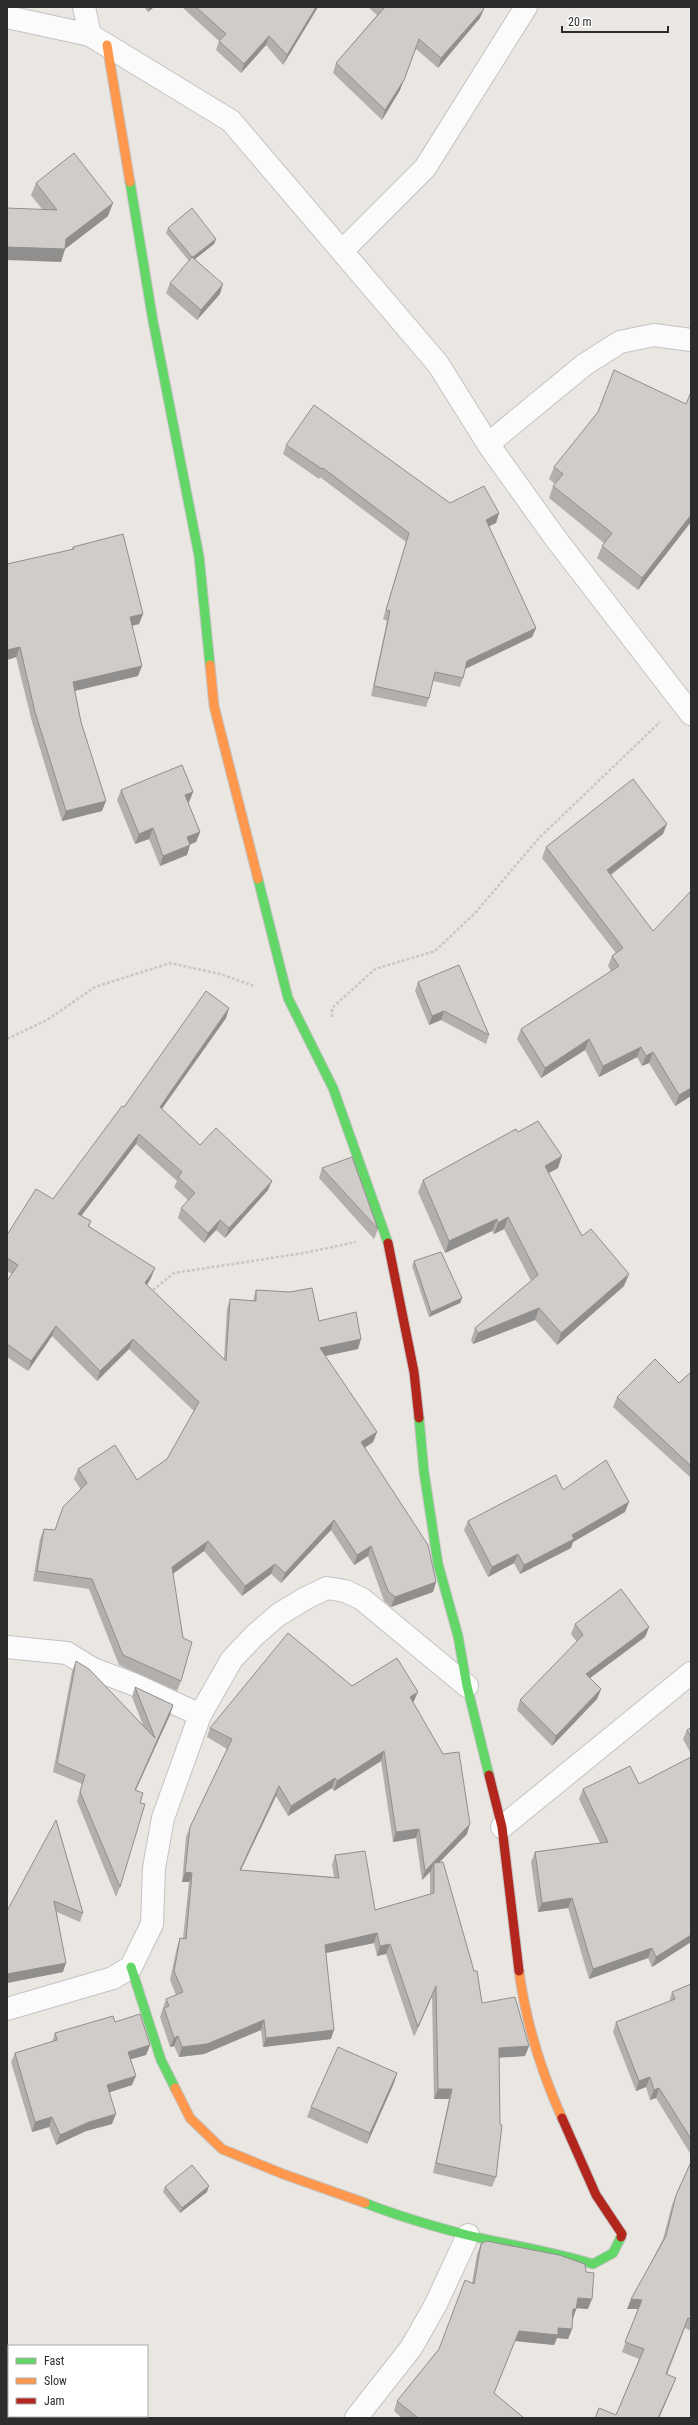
<svg xmlns="http://www.w3.org/2000/svg" width="698" height="2425" viewBox="0 0 698 2425" font-family="'Roboto Condensed',sans-serif">
	<rect width="100%" height="100%" fill="#eae6e2"/>
	<g fill="none" stroke-linecap="round" stroke-linejoin="round">
		<defs>
			<path id="street" d="M84 7 90 35
				M7 17 90 35 231 121 438 364 488 444 556 539 691 714
				M343 250 425 168 526 7
				M488 444 584 365 620 342 654 335 691 340
				M7 1647 67 1653 93 1669 133 1684 200 1715
				M502 1827 691 1673
				M7 2009 113 1978 131 1967 152 1924 154 1868 163 1818 200 1715 232 1659 255 1635 278 1615 306 1598 327 1588 345 1591 362 1599 467 1686
				M356 2418 411 2348 435 2306 468 2235"/>
			<path id="fast" d="M130 182 153 321 199 556 210 665
				M258 879 288 998 333 1088 388 1243
				M419 1418 424 1472 438 1564 458 1636 467 1686 489 1775
				M131 1967 161 2060 175 2088
				M365 2203C398 2216 432 2226 467 2235 509 2245 552 2251 593 2264L613 2253 621 2237"/>
			<path id="slow" d="M107 45 130 182
				M210 665 214 706 258 879
				M519 1971C526 2023 541 2071 562 2118
				M175 2088 190 2118 222 2149 283 2174 365 2203"/>
			<path id="jam" d="M388 1243 414 1372 419 1418
				M489 1775 502 1827 519 1971
				M562 2118 596 2195 622 2234 621 2237"/>
		</defs>
		<!-- street casing -->
		<use href="#street" stroke="#c4c3c3" stroke-width="24"/>
		<!-- fast casing -->
		<use href="#fast" stroke="#c4c3c3" stroke-width="11"/>
		<!-- slow casing -->
		<use href="#slow" stroke="#c4c3c3" stroke-width="11"/>
		<!-- jam casing -->
		<use href="#jam" stroke="#c4c3c3" stroke-width="11"/>
		<!-- path -->
		<path stroke="#c8c8c7" stroke-width="2.5" stroke-dasharray="3 2" stroke-linecap="butt" d="M332 1017V1008L375 969 435 951 475 913 540 837 660 722
			M7 1039 47 1020 95 987 170 963 220 974 254 986
			M153 1290 174 1273 304 1253 356 1242"/>
		<!-- street -->
		<use href="#street" stroke="#fcfbfb" stroke-width="22"/>
		<!-- fast -->
		<use href="#fast" stroke="#63d668" stroke-width="9"/>
		<!-- slow -->
		<use href="#slow" stroke="#ff974d" stroke-width="9"/>
		<!-- jam -->
		<use href="#jam" stroke="#b3261e" stroke-width="9"/>
	</g>
	<!-- wall -->
	<path fill="#b2afad" fill-rule="evenodd" d="M144 7H154L148 12Z
		M182 7H318L283 65 266 45 241 73 216 50 219 41Z
		M368 7H482L480 18 438 68 416 49 400 90 382 120 333 73 336 63 377 15Z
		M36 183 108 216 65 249 61 262 42 209 31 195Z
		M168 228 216 239 214 244 195 259 220 294 197 320 166 293 170 283 189 261 166 233Z
		M286 445 450 503 499 513 496 523 489 526 536 628 532 637 465 669 463 678 460 687 433 681 429 698 426 707 371 696 387 621 383 619 406 542 320 477 319 479 283 454Z
		M554 467 691 522 638 590 597 558 602 546 604 543 549 498 553 486 555 484 549 479Z
		M73 547 143 614 139 624 132 626 138 676 75 691 81 722 102 811 62 821 32 722 16 657 7 660Z
		M121 790 193 792 189 802H188L200 832 196 842 190 844 187 855 160 866 149 839 135 844 117 800Z
		M663 834 611 875 691 1096 675 1106 649 1063 642 1066 637 1057 599 1077 585 1050 541 1078 517 1039 521 1029 611 971 608 966 612 956 616 953 542 858 546 847Z
		M418 982 489 1035 486 1044 441 1020 429 1025 415 991Z
		M229 1008 226 1018 162 1109 200 1145 268 1190 225 1238 216 1230 204 1243 178 1218 181 1208 189 1201 174 1187 177 1181 136 1144 81 1216 91 1221 89 1227 151 1278 147 1285 224 1359 227 1309 230 1299 253 1301 256 1290 319 1321 358 1349 325 1356 377 1432 373 1442 365 1448 436 1582 433 1592 391 1607 384 1601 368 1556 354 1565 331 1530 281 1583 271 1574 242 1596 204 1551 173 1574 181 1681 177 1691 119 1665 89 1589 33 1581 40 1539 44 1529 55 1530 63 1507 81 1490 74 1479 78 1469 137 1480 167 1459 194 1411 129 1349 97 1381 52 1336 28 1371 7 1357V1281L12 1274 7 1271V1235L53 1199 124 1107Z
		M518 1132 558 1168 548 1173 582 1236 624 1286 557 1345 535 1320 473 1344 471 1340 475 1328 531 1281 504 1229 494 1234 492 1231 445 1253 418 1192 423 1180Z
		M322 1168 378 1229 374 1239 319 1178Z
		M414 1261 462 1298 460 1303 429 1317 412 1266Z
		M691 1372V1478L613 1407 617 1397 679 1383Z
		M563 1490 625 1512 573 1542 571 1548 520 1574 514 1563 488 1577 464 1530 468 1521Z
		M575 1624 649 1627 645 1637 590 1678 601 1689 597 1699 552 1746 517 1710 520 1700 577 1642 571 1634Z
		M76 1661 143 1725 132 1697 135 1687 173 1705 170 1715 136 1790 140 1803 120 1887 116 1897 77 1801 82 1784 53 1772 72 1671Z
		M352 1686 414 1701 413 1702 467 1834 439 1862 482 2003 529 2046 525 2056 499 2057 496 2177 492 2187 433 2173 449 2099H434L432 1996 414 2037 386 1954 377 1956 374 1943 326 1953 331 2039 263 2047 261 2030 204 2054 179 2057 174 2046 170 2047 160 2017 166 1999 176 1995 170 1980 177 1947 180 1938H183L189 1882H182L186 1837 190 1827 227 1749 207 1737 210 1728ZM381 1761 393 1842 416 1838 422 1880 431 1871 430 1873V1894L375 1910 335 1855 332 1865 334 1877 241 1870 276 1796 288 1816 332 1788 334 1791Z
		M691 1728V1754L683 1739 687 1730Z
		M583 1789 691 1942 652 1967 648 1958 589 1979 568 1908 538 1912 531 1862 535 1852 600 1843 579 1799Z
		M56 1820 83 1913 80 1922 57 1912 63 1972 7 1983Z
		M691 1984V2155L656 2098 650 2100 646 2087 636 2091 613 2032 616 2022 669 2002 672 1992Z
		M115 2022 150 2045 146 2055 131 2059 132 2085 110 2092 112 2124 86 2131 56 2145 49 2127 32 2132 11 2062 15 2053 52 2042 55 2033Z
		M397 2073 394 2083 367 2144 307 2117 311 2107Z
		M691 2162V2331L685 2328 667 2375 672 2388 659 2418H595L616 2415 639 2359 622 2352 638 2309H627L663 2239 672 2205 676 2195Z
		M165 2187 207 2192 180 2213 163 2192Z
		M481 2244 588 2309 577 2308 572 2319V2329L568 2339 557 2338 554 2345 515 2341 494 2393 524 2418H402L394 2411 397 2401 439 2349 472 2283 477 2254Z"/>
	<!-- shaded-wall -->
	<path fill="#918f8d" d="M150 7H154L148 12Z
		M316 7H318L283 65 287 55Z
		M484 9 480 18 438 68 441 58Z
		M269 36 266 45 241 73 244 64Z
		M419 39 400 90 382 120 385 110Z
		M113 203 108 216 65 249 61 262 7 260V247L66 239Z
		M216 239 214 244 190 263 192 258Z
		M223 284 220 294 197 320 201 310Z
		M499 513 496 523 483 529 486 520Z
		M691 515V522L638 590 642 578Z
		M143 614 139 624 126 627 130 617Z
		M536 628 532 637 463 670 467 661Z
		M20 647 16 657 7 660V650Z
		M142 666 138 676 69 692 73 682Z
		M193 792 189 802 182 805 185 795Z
		M106 801 102 811 62 821 66 811Z
		M667 824 663 834 603 880 607 870Z
		M153 828 149 839 135 844 139 834Z
		M200 832 196 842 184 847 187 837Z
		M190 845 187 855 160 866 163 856Z
		M229 1008 226 1018 156 1117 160 1107Z
		M444 1011 441 1020 429 1025 432 1016Z
		M589 1039 585 1050 541 1078 545 1068Z
		M641 1047 637 1057 599 1077 603 1066Z
		M653 1052 649 1063 642 1066 646 1056Z
		M691 1088V1096L675 1106 679 1095Z
		M139 1134 136 1144 75 1224 78 1214Z
		M562 1156 558 1168 540 1178 545 1166Z
		M272 1181 268 1190 225 1238 229 1228Z
		M508 1217 504 1229 494 1234 498 1223Z
		M497 1219 492 1231 445 1253 449 1241Z
		M220 1220 216 1230 204 1243 208 1233Z
		M155 1268 151 1278 142 1293 145 1283Z
		M629 1274 624 1286 557 1345 561 1333Z
		M462 1298 460 1303 429 1317 431 1312Z
		M539 1308 535 1320 473 1344 478 1333Z
		M56 1326 52 1336 28 1371 31 1361Z
		M133 1339 129 1349 97 1381 100 1371Z
		M361 1339 358 1349 316 1358 320 1348Z
		M377 1432 373 1442 358 1452 361 1442Z
		M629 1502 625 1512 573 1542 571 1548 520 1574 524 1565 572 1535Z
		M334 1520 331 1530 281 1583 285 1573Z
		M208 1541 204 1551 168 1577 172 1567Z
		M371 1546 368 1556 354 1565 357 1555Z
		M518 1554 514 1563 488 1577 492 1567Z
		M275 1564 271 1574 242 1596 245 1586Z
		M436 1582 433 1592 391 1607 395 1597Z
		M649 1627 645 1637 582 1684 586 1674Z
		M601 1689 597 1699 552 1746 556 1736Z
		M418 1692 414 1701 406 1707 410 1697Z
		M173 1705 170 1715 131 1800 135 1790Z
		M384 1751 381 1761 334 1791 337 1781Z
		M335 1778 332 1788 288 1816 291 1806Z
		M279 1786 276 1796 236 1880 240 1870Z
		M470 1824 467 1834 434 1868V1863L431 1871 422 1880 425 1871Z
		M419 1829 416 1838 393 1842 396 1832Z
		M185 1872 192 1873 189 1882H182Z
		M572 1898 568 1908 538 1912 542 1903Z
		M377 1933 374 1943 321 1954 325 1945Z
		M691 1935V1942L652 1967 656 1957Z
		M390 1944 386 1954 377 1956 380 1946Z
		M652 1948 648 1958 589 1979 593 1969Z
		M66 1963 63 1972 7 1983V1974Z
		M436 1986 432 1996 414 2037 418 2027Z
		M264 2020 261 2030 204 2054 179 2057 182 2047Z
		M334 2030 331 2039 263 2047 266 2038Z
		M178 2036 174 2046 170 2047 174 2038Z
		M150 2045 146 2055 125 2061 128 2052Z
		M529 2046 525 2056 496 2058 499 2048Z
		M397 2073 394 2083 367 2144 370 2133Z
		M136 2076 132 2085 104 2094 107 2085Z
		M650 2077 646 2087 636 2091 639 2081Z
		M659 2088 656 2098 650 2100 654 2090Z
		M438 2089H452L449 2099H434Z
		M116 2114 112 2124 86 2131 56 2145 60 2135 89 2122Z
		M52 2117 49 2127 32 2132 35 2122Z
		M209 2186 207 2192 180 2213 182 2208Z
		M578 2298 592 2299 588 2309 574 2308Z
		M631 2299 642 2300 638 2309H627Z
		M573 2309H576L573 2319H570Z
		M558 2328 572 2329 568 2339 557 2338 554 2345 515 2341 519 2331Z
		M676 2378 672 2388 659 2418H658Z"/>
	<!-- building -->
	<path fill="#cfccc9" stroke="#918f8d" d="M196 7H316L287 55 269 36 244 64 219 41 226 34Z
		M382 7H482L484 9 441 58 419 39 404 80 385 110 336 63 384 8Z
		M74 153 113 203 66 239 65 249 7 247V208L57 210 36 183Z
		M192 208 216 239 193 257H192L168 228Z
		M192 257 223 284 201 310 170 283Z
		M614 370 686 404 691 392V515L642 578 602 546 612 533 553 486 563 474 554 467 598 412Z
		M314 405 450 503 484 486 499 513 486 520 536 628 467 661 463 678 435 672 429 698 374 686 390 611 386 610 409 533 323 468 322 469 286 445Z
		M123 534 143 614 130 617 142 666 73 682 81 722 106 801 66 811 35 712 20 647 7 650V564L74 549 73 547Z
		M182 765 193 792 185 795 200 832 187 837 190 845 163 856 153 828 139 834 121 790Z
		M633 779 667 824 607 870 653 931 691 891V1088L679 1095 653 1052 646 1056 641 1047 603 1066 589 1039 545 1068 521 1029 619 966 612 956 623 948 546 847Z
		M459 965 489 1035 444 1011 432 1016 418 982Z
		M206 991 229 1008 160 1107 200 1145 216 1128 272 1181 229 1228 220 1220 208 1233 181 1208 195 1193 178 1177 182 1172 139 1134 78 1214 91 1221 88 1226 155 1268 145 1283 226 1361 230 1299 256 1301V1290L290 1292 312 1288 319 1321 356 1312 361 1339 320 1348 377 1432 361 1442 428 1545 436 1582 395 1597 388 1591 371 1546 357 1555 334 1520 285 1573 275 1564 245 1586 208 1541 172 1567 183 1638 192 1642 181 1681 123 1655 92 1579 37 1571 44 1529 55 1530 63 1507 87 1483 78 1469 115 1445 137 1480 167 1459 199 1402 133 1339 100 1371 56 1326 31 1361 7 1344V1281L18 1265 7 1258V1235L36 1189 53 1199 122 1106 124 1107Z
		M538 1121 562 1156 545 1166 582 1236 591 1229 629 1274 561 1333 539 1308 478 1333 475 1328 538 1275 508 1217 498 1223 497 1219 449 1241 423 1180 516 1129 518 1132Z
		M352 1157 378 1229 322 1168Z
		M441 1252 462 1298 431 1312 414 1261Z
		M655 1359 679 1383 691 1372V1466L617 1397Z
		M606 1460 629 1502 572 1535 574 1539 524 1565 518 1554 492 1567 468 1521 556 1475 563 1490Z
		M621 1589 649 1627 586 1674 601 1689 556 1736 520 1700 583 1635 575 1624Z
		M288 1633 352 1686 397 1658 418 1692 410 1697 443 1754 459 1752 470 1824 425 1871 419 1829 396 1832 384 1751 337 1781 335 1778 291 1806 279 1786 240 1870 339 1878 335 1855 365 1851 375 1910 434 1893V1863L443 1862 474 1971H477L482 2003 515 1997 529 2046 499 2048 500 2124 502 2125 496 2177 436 2163 452 2089H438L436 1986 418 2027 390 1944 380 1946 377 1933 325 1945 334 2030 266 2038 264 2020 207 2044 182 2047 178 2036 174 2038 164 2008 169 2006 166 1999 183 1992 174 1971 180 1938 186 1939 192 1873 185 1872 190 1827 232 1739 210 1728Z
		M76 1661 89 1669 155 1738 135 1687 173 1705 135 1790 143 1793 140 1803 145 1804 120 1887 80 1792 85 1775 57 1763Z
		M691 1728V1737L687 1730Z
		M691 1757V1935L656 1957 652 1948 593 1969 572 1898 542 1903 535 1852 608 1842 583 1789 630 1766 639 1784Z
		M56 1820 83 1913 54 1901 66 1963 7 1974V1911Z
		M691 1984V2139L659 2088 654 2090 650 2077 639 2081 616 2022 675 1999 672 1992Z
		M140 2014 150 2045 128 2052 136 2076 107 2085 116 2114 89 2122 60 2135 52 2117 35 2122 15 2053 57 2040 55 2033 113 2016 115 2022Z
		M338 2047 397 2073 370 2133 311 2107Z
		M691 2162V2319L688 2318 666 2374 676 2378 658 2418H595L599 2408 616 2415 644 2349 625 2342 642 2300 631 2299 666 2236 676 2195Z
		M192 2165 209 2186 182 2208 165 2187Z
		M486 2241 559 2255 585 2264 586 2272 594 2273 592 2299 578 2298 576 2309H573L572 2329 558 2328V2335L519 2331 494 2393 524 2418H418L397 2401 439 2349 465 2280 474 2284 481 2244Z
		M7 2393 9 2395V2394V2416H45L47 2418H7Z"/>
	<!-- border -->
	<rect width="698" height="2425" fill="none" stroke="#2c2c2c" stroke-width="16"/>
	<!-- legend -->
	<rect x="8" y="2345" width="140" height="72" fill="#ffffff" stroke="#ababab"/>
	<rect x="16" y="2358" width="20" height="6" fill="#63d668" stroke="#ababab"/>
	<text x="44" y="2365" font-size="12" fill="#2c2c2c">Fast</text>
	<rect x="16" y="2378" width="20" height="6" fill="#ff974d" stroke="#ababab"/>
	<text x="44" y="2385" font-size="12" fill="#2c2c2c">Slow</text>
	<rect x="16" y="2398" width="20" height="6" fill="#b3261e" stroke="#ababab"/>
	<text x="44" y="2405" font-size="12" fill="#2c2c2c">Jam</text>
	<!-- scale -->
	<path d="M562 26v6h106v-6" fill="none" stroke="#2c2c2c" stroke-width="2"/>
	<text x="568" y="26" font-size="12" fill="#2c2c2c" stroke="#ffffff" stroke-width="3" paint-order="stroke">20 m</text>
</svg>
